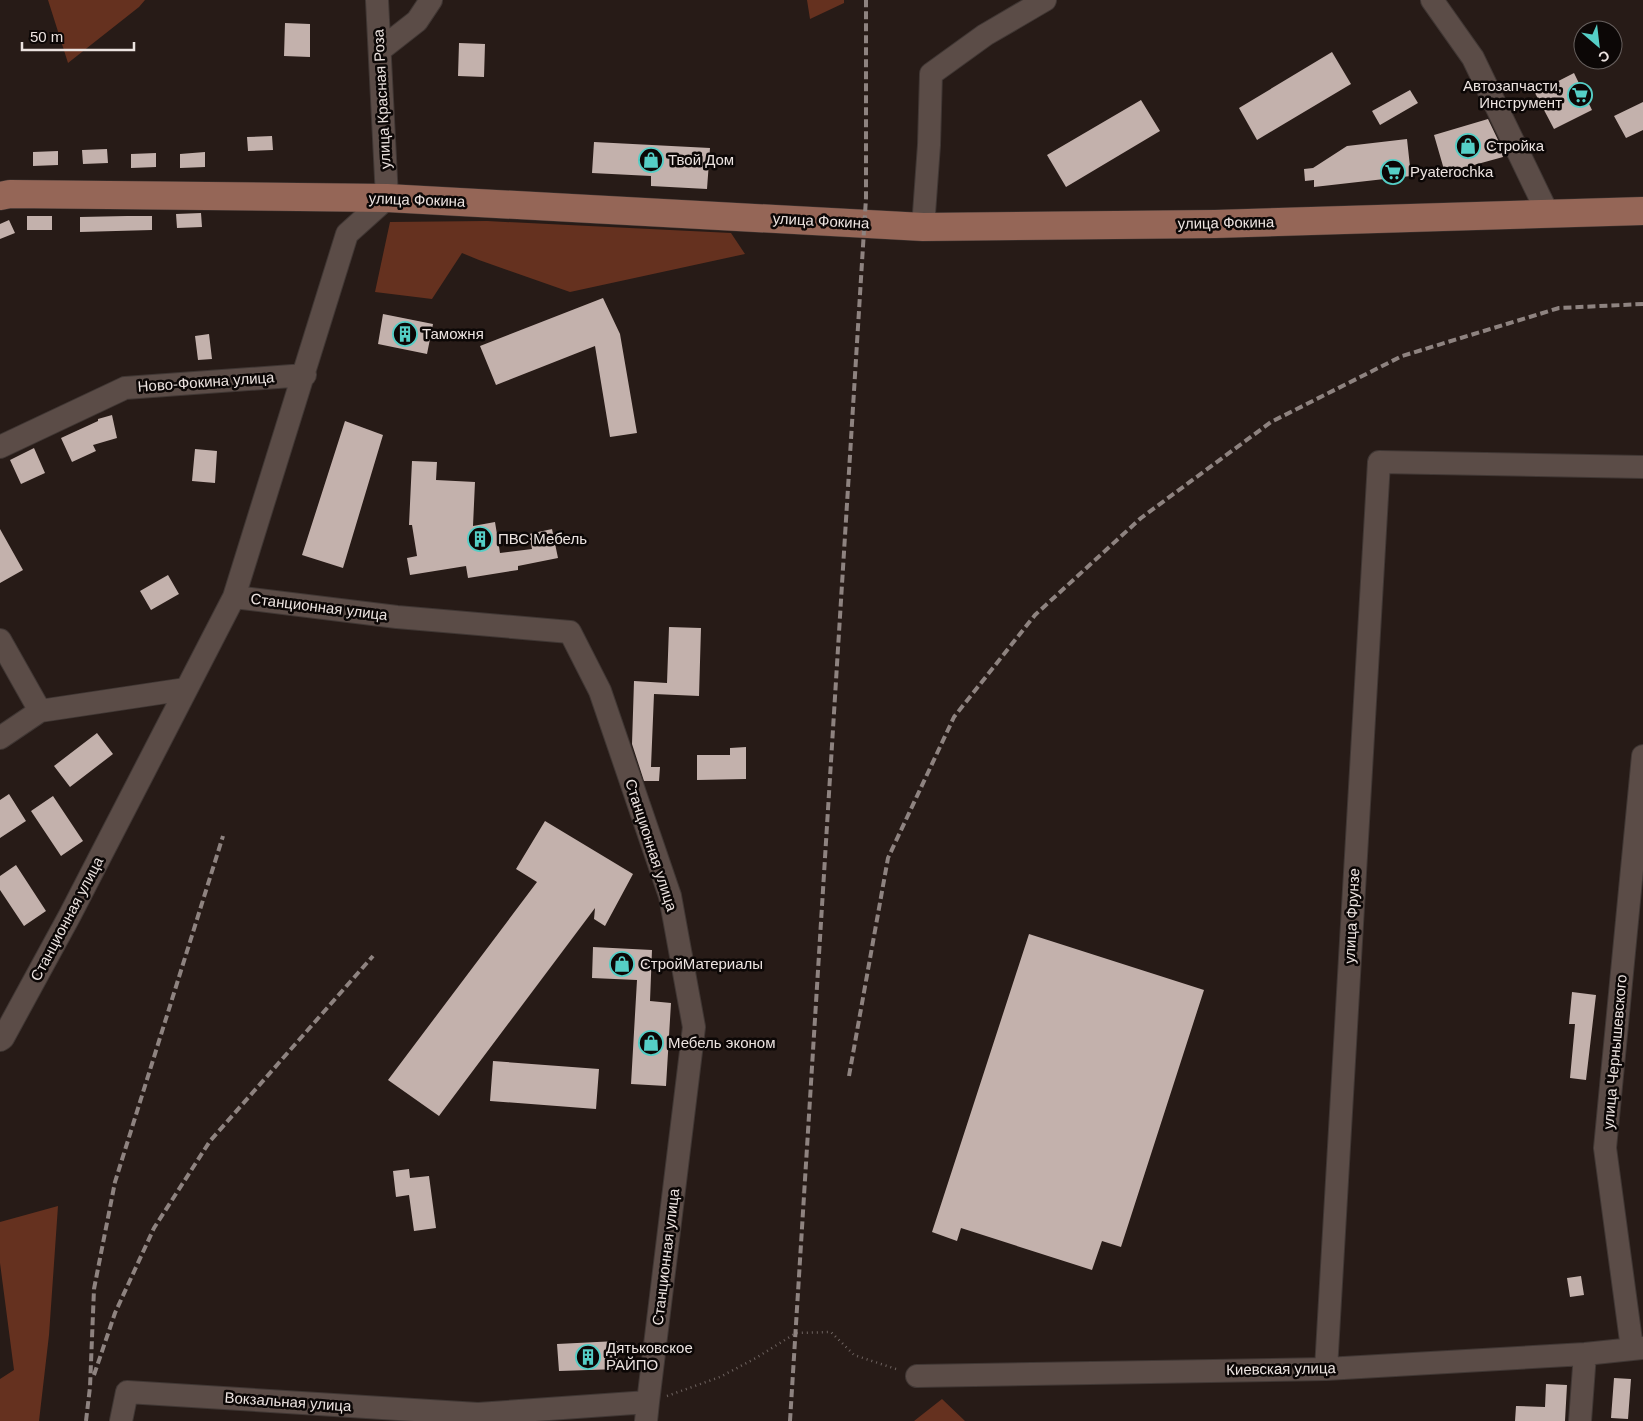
<svg xmlns="http://www.w3.org/2000/svg" width="1643" height="1421" viewBox="0 0 1643 1421" font-family="Helvetica,sans-serif">
	<rect width="100%" height="100%" fill="#271b17"/>
	<!-- green -->
	<path fill="#65311f" d="M48 0H145L139 7 68 63Z
		M807 0H844V3L810 19Z
		M487 221 731 233 745 254 570 292 479 260 462 253 432 299 375 292 390 222Z
		M58 1206 49 1335 39 1421H0V1379L14 1370 0 1263V1222Z
		M942 1399 965 1421H914Z"/>
	<!-- building -->
	<path fill="#c3b1ac" d="M285 23 310 24V57L284 56Z
		M459 43 485 44 484 77 458 76Z
		M1332 52 1351 84 1257 140 1239 108Z
		M1574 73 1592 110 1554 129 1535 93Z
		M1410 90 1418 103 1380 125 1372 111Z
		M1141 100 1160 131 1066 187 1047 155Z
		M1643 102V130L1626 138 1614 116Z
		M1488 119 1499 142 1503 157 1445 173 1434 135Z
		M272 136 273 150 248 151 247 137Z
		M1407 139 1411 176 1314 187V180L1305 181 1304 169 1313 168 1347 146Z
		M594 142 710 148 707 189 651 186V176L592 173Z
		M107 149 108 163 83 164 82 150Z
		M58 151V165L33 166V152Z
		M205 152V167L180 168V154Z
		M156 153V167L131 168V154Z
		M201 213 202 227 177 228 176 214Z
		M27 216H52V230H27Z
		M127 216H152V230L80 232V217Z
		M9 220 15 233 0 239V224Z
		M603 298 620 334 637 433 610 437 595 346 496 385 480 346Z
		M383 314 433 324 427 354 378 344Z
		M209 334 212 359 198 360 195 336Z
		M112 415 117 438 93 445 96 451 72 462 61 438 98 421V419Z
		M345 421 383 435 343 568 302 555Z
		M34 448 45 473 21 484 10 460Z
		M195 449 217 451 215 483 192 481Z
		M412 461 437 462 436 480 475 482 473 526 495 522 500 553 532 549 529 534 552 529 558 558 518 566V570L468 578 466 566 410 575 407 558 417 556 412 525H409Z
		M0 529 23 570 0 583Z
		M168 575 179 594 151 610 140 591Z
		M669 627 701 628 699 696 654 694 651 767H660L659 781H644L632 744 634 681 667 683Z
		M97 733 113 754 70 787 54 766Z
		M746 747V779L697 780V755H730V748Z
		M9 794 26 821 0 838V800Z
		M53 796 83 841 61 856 31 811Z
		M545 821 633 874 605 926 594 919 595 908 439 1116 388 1080 537 882 516 869Z
		M16 865 46 911 24 926 0 890V876Z
		M1029 934 1204 990 1121 1247 1102 1241 1092 1270 961 1228 957 1241 932 1232Z
		M593 947 652 950 650 1001 671 1003 666 1086 631 1084 637 980 592 978Z
		M1572 992 1596 995 1586 1080 1570 1078 1575 1024H1569Z
		M493 1061 599 1069 596 1109 490 1101Z
		M409 1169 410 1178 429 1176 436 1228 414 1231 409 1195 396 1197 393 1171Z
		M1581 1276 1584 1295 1570 1297 1567 1278Z
		M617 1341 619 1369 559 1371 557 1344Z
		M1614 1378 1631 1379 1628 1419 1611 1418Z
		M1546 1384 1567 1385 1565 1421H1515L1516 1406 1545 1407Z"/>
	<g fill="none" stroke-linecap="round" stroke-linejoin="round">
		<defs>
			<path id="minor" d="M1432 0 1473 58 1548 214
				M380 50 417 21 431 0
				M923 227 929 145 931 74 985 35 1045 0
				M0 447 125 388 305 375
				M234 597 397 617 570 632 600 691 670 896 694 1027 648 1402
				M0 640 40 711
				M0 738 40 711 186 689
				M0 1040 3 1038 70 915 234 597 347 234 387 198 377 0
				M1632 1348 1605 1148 1643 756
				M1326 1369 1379 462 1643 467
				M917 1376 1326 1369 1585 1354 1643 1348
				M121 1421 127 1392 478 1414 648 1402 646 1421
				M1580 1421 1585 1354"/>
			<path id="major" d="M0 196 10 194 387 198 923 227 1215 224 1643 211"/>
		</defs>
		<!-- minor casing -->
		<use href="#minor" stroke="#403734" stroke-width="24"/>
		<!-- major casing -->
		<use href="#major" stroke="#403734" stroke-width="29"/>
		<!-- path -->
		<path stroke="#6f6461" stroke-width="2.5" stroke-dasharray="1 4" stroke-linecap="butt" d="M667 1396 720 1377 756 1358 796 1333 831 1332 854 1355 899 1370"/>
		<!-- minor -->
		<use href="#minor" stroke="#5b4c47" stroke-width="22"/>
		<!-- major -->
		<use href="#major" stroke="#956657" stroke-width="28"/>
		<!-- rail -->
		<path stroke="#8e8380" stroke-width="4" stroke-dasharray="8 4" stroke-linecap="butt" d="M849 1076 888 858 954 717 1035 615 1141 518 1271 422 1402 356 1559 308 1643 304
			M94 1375 115 1313 154 1228 210 1141 373 956
			M86 1421 90 1387 94 1289 115 1182 223 836
			M790 1421 866 198V0"/>
	</g>
	<!-- icons -->
	<defs>
		<symbol id="supermarket-ring" viewBox="-11 -11 22 22"><circle r="9.5" fill="#0c0706" stroke="#55cec6" stroke-width="1.5"/><path d="M-6-5.5h2.5l.6 2H6L4.5 2H-2.5L-4.4-4H-6ZM-1.5 3.2a1.3 1.3 0 1 0 .1 0ZM3 3.2a1.3 1.3 0 1 0 .1 0Z" fill="#55cec6"/></symbol>
		<symbol id="shop-ring" viewBox="-11 -11 22 22"><circle r="9.5" fill="#0c0706" stroke="#55cec6" stroke-width="1.5"/><path d="M-5-2.5h2.3a2.7 3.5 0 0 1 5.4 0H5L5.5 6h-11ZM-1.5-2.5h3a1.5 2.3 0 0 0-3 0Z" fill="#55cec6"/></symbol>
		<symbol id="building-ring" viewBox="-11 -11 22 22"><circle r="9.5" fill="#0c0706" stroke="#55cec6" stroke-width="1.5"/><path d="M-4-6H4V6H1V3H-1V6H-4ZM-2.5-4.3h1.7v1.8h-1.7ZM.8-4.3h1.7v1.8H.8ZM-2.5-1h1.7V.8h-1.7ZM.8-1h1.7V.8H.8Z" fill="#55cec6"/></symbol>
	</defs>
	<g fill-rule="evenodd">
		<use href="#supermarket-ring" x="1566" y="81" width="28" height="28"/>
		<use href="#shop-ring" x="1454" y="132" width="28" height="28"/>
		<use href="#shop-ring" x="637" y="146" width="28" height="28"/>
		<use href="#supermarket-ring" x="1379" y="158" width="28" height="28"/>
		<use href="#building-ring" x="391" y="320" width="28" height="28"/>
		<use href="#building-ring" x="466" y="525" width="28" height="28"/>
		<use href="#shop-ring" x="608" y="950" width="28" height="28"/>
		<use href="#shop-ring" x="637" y="1029" width="28" height="28"/>
		<use href="#building-ring" x="574" y="1343" width="28" height="28"/>
	</g>
	<g text-anchor="middle" stroke-width="5" stroke-linejoin="round" paint-order="stroke">
		<!-- poi labels -->
		<g font-size="15" fill="#ece3e0" stroke="#0c0706" text-anchor="start">
			<text x="1562" y="91" text-anchor="end">Автозапчасти,<tspan x="1562" dy="17">Инструмент</tspan></text>
			<text x="1486" y="151">Стройка</text>
			<text x="668" y="165">Твой Дом</text>
			<text x="1410" y="177">Pyaterochka</text>
			<text x="422" y="339">Таможня</text>
			<text x="498" y="544">ПВС Мебель</text>
			<text x="640" y="969">СтройМатериалы</text>
			<text x="668" y="1048">Мебель эконом</text>
			<text x="606" y="1353">Дятьковское<tspan x="606" dy="17">РАЙПО</tspan></text>
		</g>
		<!-- street labels -->
		<g font-size="15" fill="#ece3e0" stroke="#0c0706">
			<text transform="translate(382 99) rotate(-93)" y="5">улица Красная Роза</text>
			<text transform="translate(417 200) rotate(2)" y="5">улица Фокина</text>
			<text transform="translate(821 221) rotate(3)" y="5">улица Фокина</text>
			<text transform="translate(1226 223) rotate(-1)" y="5">улица Фокина</text>
			<text transform="translate(206 382) rotate(-4)" y="5">Ново-Фокина улица</text>
			<text transform="translate(319 607) rotate(7)" y="5">Станционная улица</text>
			<text transform="translate(651 845) rotate(72)" y="5">Станционная улица</text>
			<text transform="translate(1352 916) rotate(-87)" y="5">улица Фрунзе</text>
			<text transform="translate(67 919) rotate(-62)" y="5">Станционная улица</text>
			<text transform="translate(1615 1052) rotate(-85)" y="5">улица Чернышевского</text>
			<text transform="translate(666 1257) rotate(-83)" y="5">Станционная улица</text>
			<text transform="translate(1281 1369) rotate(-1)" y="5">Киевская улица</text>
			<text transform="translate(288 1402) rotate(4)" y="5">Вокзальная улица</text>
		</g>
	</g>
	<!-- north arrow -->
	<g transform="translate(1598 45) rotate(152)"><circle r="24" fill="#0c0706" stroke="#665f5d"/>
	<path d="M0-4L9 19L0 12L-9 19Z" fill="#55cec6"/>
	<text y="-8" font-size="14" font-weight="bold" text-anchor="middle" fill="#ece3e0">С</text>
	</g>
	<!-- scale -->
	<path d="M22 42v8h112v-8" fill="none" stroke="#ece3e0" stroke-width="2.5"/>
	<text x="30" y="42" font-size="15" fill="#ece3e0" stroke="#0c0706" stroke-width="4" paint-order="stroke">50 m</text>
</svg>
